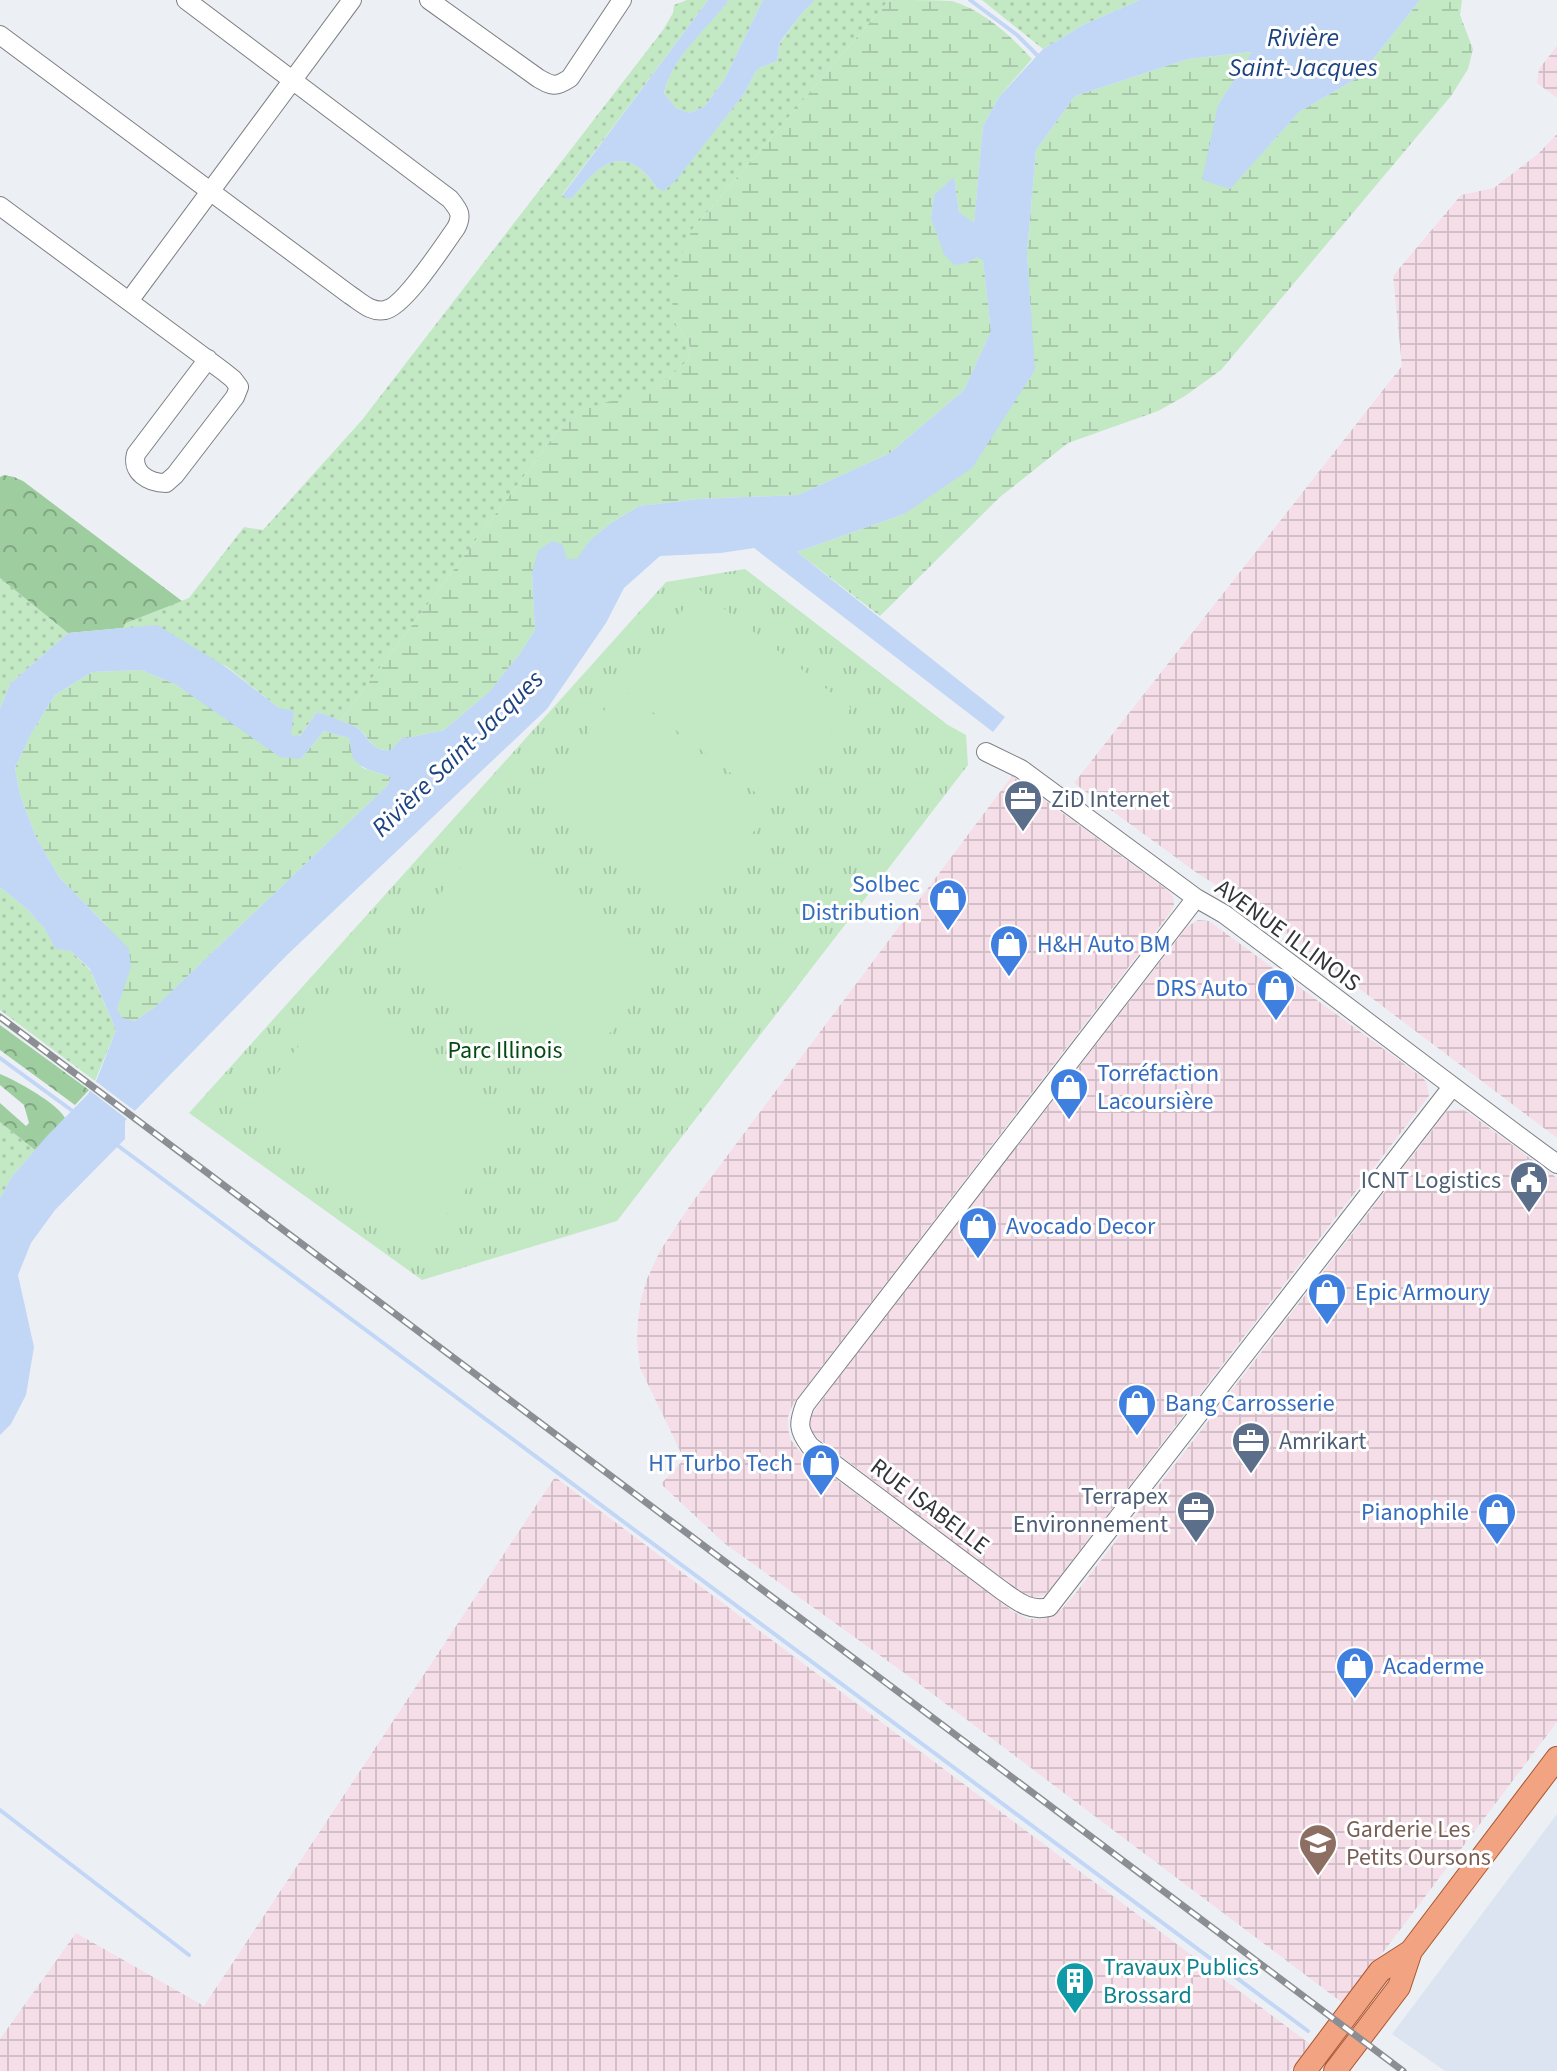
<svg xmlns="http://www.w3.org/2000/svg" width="1557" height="2071" viewBox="0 0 1557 2071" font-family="'Source Sans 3',sans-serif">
	<defs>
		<pattern id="industrial-grid" width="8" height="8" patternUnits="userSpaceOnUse" patternTransform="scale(2)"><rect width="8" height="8" fill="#f6dee9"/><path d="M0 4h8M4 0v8" fill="none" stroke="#d3bfc8"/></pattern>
		<pattern id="grass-dots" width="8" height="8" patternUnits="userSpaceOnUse" patternTransform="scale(2)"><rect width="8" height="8" fill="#c3e8c4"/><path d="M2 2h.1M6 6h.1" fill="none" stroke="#a8c8a9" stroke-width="1.8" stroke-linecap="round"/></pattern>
		<pattern id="forest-crowns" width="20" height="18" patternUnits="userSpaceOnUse" patternTransform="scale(2)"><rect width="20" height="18" fill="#9ecd9f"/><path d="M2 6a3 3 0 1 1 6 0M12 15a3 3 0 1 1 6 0" fill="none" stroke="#81a782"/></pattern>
		<pattern id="wetland-marsh" width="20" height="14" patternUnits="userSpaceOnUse" patternTransform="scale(2)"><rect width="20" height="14" fill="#c3e8c4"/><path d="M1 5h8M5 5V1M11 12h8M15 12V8" fill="none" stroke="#a8c8a9"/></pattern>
		<pattern id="park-tufts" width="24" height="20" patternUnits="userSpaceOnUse" patternTransform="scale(2)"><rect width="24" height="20" fill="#c3e8c4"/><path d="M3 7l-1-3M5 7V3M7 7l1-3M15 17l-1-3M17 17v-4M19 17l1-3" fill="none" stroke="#a8c8a9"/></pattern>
	</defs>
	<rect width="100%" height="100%" fill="#ecf0f5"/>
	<!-- built -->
	<path fill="#dbe4f0" d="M1557 1814V2071H1445L1392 2034Z"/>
	<!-- industrial -->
	<path fill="url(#industrial-grid)" d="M1557 46V98L1537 83 1539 69Z
		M1557 134V1138L1328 965 1237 898 1197 873 1074 783 1402 366 1393 276 1461 195 1494 188 1539 153Z
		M1012 776 1166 889 1173 896 1174 905 1170 913 793 1404 788 1417V1429L791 1440 801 1453 1014 1612 1028 1619H1042L1061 1610 1075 1594 1447 1111 1461 1109 1469 1113 1557 1178V1722L1344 2004 914 1680 724 1543 661 1484 684 1459 640 1368 637 1342 638 1319 641 1299 647 1279 660 1251 691 1204Z
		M1198 920 1209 921 1422 1077 1427 1083 1429 1096 1050 1589 1045 1595 1033 1598 1028 1596 969 1554 815 1436 811 1432 809 1419 829 1390 1187 927Z
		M555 1477 1310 2044 1290 2071H0V2039L76 1933 204 2006Z"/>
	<!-- grass -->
	<path fill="url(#grass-dots)" d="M687 0H708L562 195 571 199C580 189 588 178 598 170 622 150 643 166 657 188L665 190 677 178 744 94 757 69 777 61 780 43 802 13 815 0H889L692 230 674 321 689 343 690 355 687 361 660 386 564 423 340 721 317 712 299 737 291 735 279 708 226 666 123 628 126 623 189 598 244 527 263 530 362 420 663 30 673 13 674 5Z
		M729 0H763L724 80 704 107 689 113 676 108 664 93C671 58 707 28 729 0Z
		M982 0H1140L1083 25 1043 49Z
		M0 578 68 633 10 684 0 709Z
		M0 887 27 909 44 928 56 948 71 951 90 970 116 1030 95 1081 0 1010Z
		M0 1122 35 1150 11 1178 0 1198Z"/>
	<!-- forest -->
	<path fill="url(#forest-crowns)" d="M4 475 14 477 23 481 182 601 126 623 123 628 68 633 0 578V477Z
		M0 1025 89 1090 75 1105 0 1050Z
		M0 1074C17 1081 57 1103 65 1118L35 1150 0 1122V1103L26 1126 29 1123 24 1105 0 1085Z"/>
	<!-- wetland -->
	<path fill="url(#wetland-marsh)" d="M889 0C907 0 935 0 952 1 983 10 1011 36 1032 59L999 97 983 126 974 224 959 212 954 178 934 195 931 218 967 263 978 256 983 259 991 331 964 390 890 453 798 495 699 499 639 506 611 523 590 540 578 559H567L532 573 535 630 521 652 489 692 444 730 407 738 403 737 391 750C370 751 372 740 359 729 354 725 346 723 340 721L564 423 591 407 660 386 687 361 690 355 689 343 674 321 672 299 679 260 692 230Z
		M1420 0H1462L1460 15 1473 49 1468 69 1451 96 1221 370 1185 396 1158 411 1068 443 1000 497 880 616 797 552 904 514 1034 370 1027 253 1036 150 1075 96 1188 59 1253 52 1218 105 1230 188 1299 112 1359 77Z
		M141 670 175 684 221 714 260 743 301 759 324 731 349 738 354 759 363 768 391 777 387 786 155 1007 135 1021 121 1018 117 1009 123 989 107 926 59 877 36 837 20 795 15 768 32 732 55 695 92 672Z"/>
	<!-- park -->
	<path fill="url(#park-tufts)" d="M745 569 948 725 966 735 968 765 617 1221 422 1280 189 1113 666 582Z"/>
	<!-- pitch -->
	<path fill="#c3e8c4" d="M699 589 851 708 774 807 622 688Z
		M616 695 768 813 693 911 541 794Z
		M484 837 657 972 565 1091 392 956Z
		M343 989 516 1125 424 1243 251 1107Z"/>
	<!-- water -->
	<path fill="#c2d6f6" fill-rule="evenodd" d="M708 0H729C708 28 671 58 664 93L676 108 689 113 704 107 724 80 763 0H815L802 13 780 42 777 61 757 69 744 94 677 179 664 191 657 188C643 166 622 150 598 170 588 178 580 189 571 199L562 196Z
		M1140 0H1420L1359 77 1299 112 1230 189 1202 180 1218 105 1252 52 1188 59 1075 96 1036 150 1027 253 1035 370 972 468 904 514 797 552 1005 717 993 732 754 548 721 553 660 556 624 588 606 623 547 709 287 955 125 1121V1139L55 1210 31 1243 18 1275 34 1347 26 1395 11 1424 0 1435V1198L11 1178 46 1137 88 1094 97 1079 116 1030 90 969 71 951 56 949 44 928 27 909 0 887V709L10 684 68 633 157 625 226 667 279 708 294 711 291 735 300 736 317 712C329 716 342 721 354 726 370 734 368 752 391 750L403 737 407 738 444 730 489 692 521 652 535 630 532 573 538 551 552 541 562 544 567 559H577L590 540 611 523 639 506 699 499 798 495 890 453 964 390 991 331 983 260 977 257 967 263 954 265 944 254 931 218 934 195 954 177 959 212 974 223 983 126 999 97 1043 49 1083 25ZM141 670 175 684 280 757 301 759 324 731 349 738C350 744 351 754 354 759 361 770 379 772 391 777L387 786 155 1007 135 1021 122 1018 117 1009 131 967 129 949 59 877 36 837 20 795 15 768 32 732 55 695 92 672Z"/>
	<!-- pier -->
	<path fill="#ecf0f5" d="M94 1080 135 1111 128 1120 88 1089Z"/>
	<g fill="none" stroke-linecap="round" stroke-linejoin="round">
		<!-- stream -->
		<path stroke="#c2d6f6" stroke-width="4" d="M970 0 1017 35 1039 57
			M0 1058 74 1112
			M113 1142 1308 2031
			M0 1810 189 1955"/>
		<defs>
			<path id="minor" d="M429 0 538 78C552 86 555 88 570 78L622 0
				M0 35 350 295C361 302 371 313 385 310 404 307 443 246 456 228 463 215 459 210 450 199L186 0
				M0 206 223 371 233 379 239 387 235 397 175 475 166 483C148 483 131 472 136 454L208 359
				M129 301 352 0
				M986 752 1021 769 1196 898 1224 914C1336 997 1445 1082 1557 1164
				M1196 898 805 1405C798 1423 798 1430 810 1446L1000 1589C1016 1600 1028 1612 1049 1607L1452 1087"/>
			<path id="major" d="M1305 2071 1380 1971 1411 1951
				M1335 2071 1399 1987 1411 1951 1557 1758"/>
		</defs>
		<!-- minor casing -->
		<use href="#minor" stroke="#7c7f84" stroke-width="20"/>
		<!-- major casing -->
		<use href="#major" stroke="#aa5631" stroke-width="24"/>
		<!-- minor -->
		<use href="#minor" stroke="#fff" stroke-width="18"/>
		<!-- major -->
		<use href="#major" stroke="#f2a482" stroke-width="22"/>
		<defs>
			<path id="rail" d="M0 1017 1403 2071"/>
		</defs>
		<!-- rail casing -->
		<use href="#rail" stroke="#8b8e92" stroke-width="7"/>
		<!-- rail -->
		<use href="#rail" stroke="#fff" stroke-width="4" stroke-dasharray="12" stroke-linecap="butt"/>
	</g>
	<!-- icons -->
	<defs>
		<symbol id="office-pin" viewBox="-11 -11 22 30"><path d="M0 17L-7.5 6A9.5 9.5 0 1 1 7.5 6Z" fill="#5c6f8a" stroke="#fff"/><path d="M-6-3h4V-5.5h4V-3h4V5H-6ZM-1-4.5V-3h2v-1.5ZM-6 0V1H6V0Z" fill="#fff"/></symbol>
		<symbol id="shop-pin" viewBox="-11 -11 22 30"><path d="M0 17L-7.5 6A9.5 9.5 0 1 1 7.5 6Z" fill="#3f7fe0" stroke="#fff"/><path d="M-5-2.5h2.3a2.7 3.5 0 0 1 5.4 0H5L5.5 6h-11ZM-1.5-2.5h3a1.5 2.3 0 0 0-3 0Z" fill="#fff"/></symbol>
		<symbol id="civic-pin" viewBox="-11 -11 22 30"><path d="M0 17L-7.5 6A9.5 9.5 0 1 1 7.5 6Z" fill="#5c6f8a" stroke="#fff"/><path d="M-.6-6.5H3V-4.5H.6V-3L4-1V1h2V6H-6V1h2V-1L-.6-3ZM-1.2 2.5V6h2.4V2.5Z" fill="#fff"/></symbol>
		<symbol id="school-pin" viewBox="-11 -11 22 30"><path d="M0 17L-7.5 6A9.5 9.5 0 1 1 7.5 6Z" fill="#8d6e63" stroke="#fff"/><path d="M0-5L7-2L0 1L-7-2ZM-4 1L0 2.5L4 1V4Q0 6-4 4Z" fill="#fff"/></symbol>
		<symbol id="building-pin" viewBox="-11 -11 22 30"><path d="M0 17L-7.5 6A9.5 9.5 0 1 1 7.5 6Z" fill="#0f9aa8" stroke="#fff"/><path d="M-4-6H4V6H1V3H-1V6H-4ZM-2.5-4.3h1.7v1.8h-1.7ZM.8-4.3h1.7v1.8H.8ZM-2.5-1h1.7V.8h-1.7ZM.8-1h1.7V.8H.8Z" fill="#fff"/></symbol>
	</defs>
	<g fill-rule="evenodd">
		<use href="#office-pin" x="1001" y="777" width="44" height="60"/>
		<use href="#shop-pin" x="926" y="876" width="44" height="60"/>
		<use href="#shop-pin" x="987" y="922" width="44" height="60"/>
		<use href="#shop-pin" x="1254" y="966" width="44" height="60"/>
		<use href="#shop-pin" x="1047" y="1065" width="44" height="60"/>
		<use href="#civic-pin" x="1507" y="1158" width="44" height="60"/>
		<use href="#shop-pin" x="956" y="1204" width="44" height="60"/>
		<use href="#shop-pin" x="1305" y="1270" width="44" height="60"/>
		<use href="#shop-pin" x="1115" y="1381" width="44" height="60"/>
		<use href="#office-pin" x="1229" y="1419" width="44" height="60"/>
		<use href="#shop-pin" x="799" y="1441" width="44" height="60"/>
		<use href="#office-pin" x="1174" y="1488" width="44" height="60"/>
		<use href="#shop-pin" x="1475" y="1490" width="44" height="60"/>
		<use href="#shop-pin" x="1333" y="1644" width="44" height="60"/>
		<use href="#school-pin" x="1296" y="1821" width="44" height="60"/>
		<use href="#building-pin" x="1053" y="1959" width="44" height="60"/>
	</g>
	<g text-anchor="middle" stroke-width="6" stroke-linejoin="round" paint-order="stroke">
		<!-- service labels -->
		<g font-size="24" fill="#4e5e75" stroke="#fff" text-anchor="start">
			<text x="1051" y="807">ZiD Internet</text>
			<text x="1501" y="1188" text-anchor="end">ICNT Logistics</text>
			<text x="1279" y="1449">Amrikart</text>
			<text x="1168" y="1504" text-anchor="end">Terrapex<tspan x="1168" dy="28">Environnement</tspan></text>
		</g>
		<!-- shop labels -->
		<g font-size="24" fill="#366cbe" stroke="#fff" text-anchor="start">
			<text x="920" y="892" text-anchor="end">Solbec<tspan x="920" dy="28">Distribution</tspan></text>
			<text x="1037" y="952">H&amp;H Auto BM</text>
			<text x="1248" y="996" text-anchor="end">DRS Auto</text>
			<text x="1097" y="1081">Torréfaction<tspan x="1097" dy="28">Lacoursière</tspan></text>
			<text x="1006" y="1234">Avocado Decor</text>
			<text x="1355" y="1300">Epic Armoury</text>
			<text x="1165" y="1411">Bang Carrosserie</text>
			<text x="793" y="1471" text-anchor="end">HT Turbo Tech</text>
			<text x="1469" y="1520" text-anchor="end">Pianophile</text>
			<text x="1383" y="1674">Acaderme</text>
		</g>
		<!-- street labels -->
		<g font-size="24" fill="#323436" stroke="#fff">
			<text transform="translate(1288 935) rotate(36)" y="8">AVENUE ILLINOIS</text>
			<text transform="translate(930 1506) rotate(37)" y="8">RUE ISABELLE</text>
		</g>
		<!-- park labels -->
		<g font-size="24" fill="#024b11" stroke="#fff">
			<text x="505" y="1058">Parc Illinois</text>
		</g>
		<!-- education labels -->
		<g font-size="24" fill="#785e54" stroke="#fff" text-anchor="start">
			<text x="1346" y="1837">Garderie Les<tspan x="1346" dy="28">Petits Oursons</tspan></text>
		</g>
		<!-- culture labels -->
		<g font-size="24" fill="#0d838f" stroke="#fff" text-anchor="start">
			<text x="1103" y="1975">Travaux Publics<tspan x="1103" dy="28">Brossard</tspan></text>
		</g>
		<!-- water labels -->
		<g font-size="26" font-style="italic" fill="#1c4380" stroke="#fff">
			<text x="1303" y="46">Rivière<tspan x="1303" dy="30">Saint-Jacques</tspan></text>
			<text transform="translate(457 753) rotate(-44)" y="9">Rivière Saint-Jacques</text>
		</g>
	</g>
</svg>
